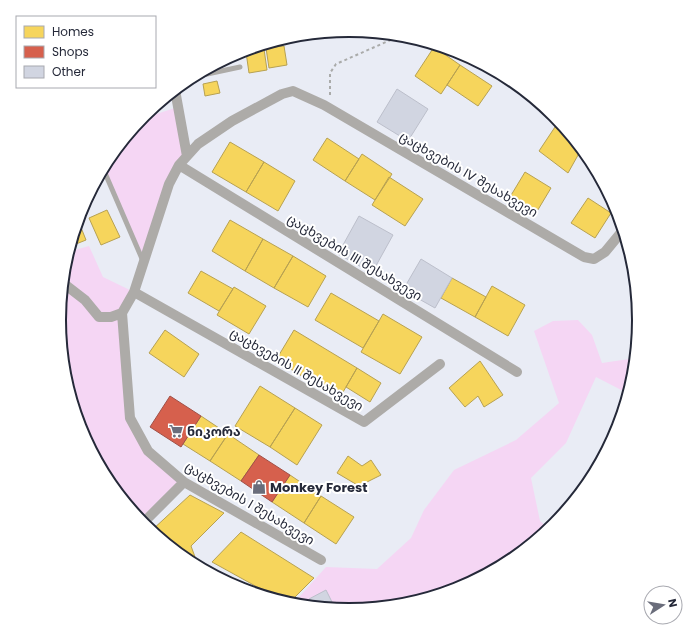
<svg xmlns="http://www.w3.org/2000/svg" width="699" height="641" viewBox="0 0 699 641" font-family="Poppins,'Noto Sans Georgian',sans-serif">
	<rect width="100%" height="100%" fill="#e9ecf5"/>
	<!-- green -->
	<path fill="#f5d6f4" d="M178 107 187 156 165 181 143 261 103 168 108 159 141 119Z
		M89 246 103 277 134 292 122 313 130 418 148 451 184 482 142 524C131 510 118 497 108 482 67 421 46 323 68 252Z
		M578 320 592 335 602 363 636 358 634 377 629 394 596 377 566 443 531 478 540 521 550 530 511 562 460 589 406 605 349 611 292 605 326 567 377 569 411 538 424 510 454 470 516 440 559 403 534 331 553 321Z"/>
	<!-- homes -->
	<path fill="#f6d55c" stroke="#b7a152" d="M296 35 297 40 286 42 285 38Z
		M284 46 287 65 269 68 266 48Z
		M434 47 460 65 441 94 415 76Z
		M264 49 267 70 249 73 246 52Z
		M460 65 492 86 478 106 447 85Z
		M217 81 220 93 205 96 203 84Z
		M555 127 577 142 582 148 568 173 539 151Z
		M327 138 359 159 345 181 313 160Z
		M230 142 264 162 246 192 212 172Z
		M362 154 392 174 375 200 345 181Z
		M264 162 295 181 278 211 246 192Z
		M525 172 551 188 533 218 507 202Z
		M389 177 423 199 405 226 372 205Z
		M588 198 611 213 595 238 571 223Z
		M107 210 120 237 101 245 89 218Z
		M78 220 86 240 71 246 70 245Z
		M230 220 263 239 245 271 212 251Z
		M263 239 293 256 274 288 245 271Z
		M293 256 326 276 308 307 274 288Z
		M201 271 233 289 219 311 188 293Z
		M452 278 486 297 475 317 441 298Z
		M492 286 525 305 508 336 475 317Z
		M234 287 266 306 249 334 217 315Z
		M331 293 379 321 363 348 315 320Z
		M383 314 422 337 400 374 361 352Z
		M165 330 199 354 184 377 149 353Z
		M294 330 357 368 339 399 276 360Z
		M480 361 503 395 484 407 478 396 465 407 449 388Z
		M357 368 381 383 370 402 346 387Z
		M260 386 295 408 270 447 235 426Z
		M295 408 322 425 297 465 270 447Z
		M201 416 228 434 210 461 183 444Z
		M228 434 259 455 241 481 210 461Z
		M348 456 362 466 371 460 381 475 359 486 337 473Z
		M290 475 321 496 304 523 272 502Z
		M190 495 224 513 191 546 199 568 188 562 151 531Z
		M321 496 354 517 336 544 304 523Z
		M241 532 314 578 288 604 212 562Z"/>
	<!-- shops -->
	<path fill="#d6604d" stroke="#a15047" d="M170 396 201 416 181 447 150 427Z
		M259 455 290 475 272 502 241 481Z"/>
	<!-- building -->
	<path fill="#d1d5e1" stroke="#bcbfcb" d="M397 89 428 109 408 141 377 122Z
		M359 216 393 235 372 273 338 254Z
		M421 259 452 278 435 308 403 290Z
		M326 590 336 610 314 607 309 599Z"/>
	<g fill="none" stroke-linecap="round" stroke-linejoin="round">
		<!-- path -->
		<path stroke="#aaabaa" stroke-width="2" stroke-dasharray="3 3" stroke-linecap="butt" d="M330 95V73L336 64 402 35"/>
		<!-- lane -->
		<path stroke="#adaba8" stroke-width="5" d="M193 77 240 67
			M105 173 143 261"/>
		<!-- street -->
		<path stroke="#adaba8" stroke-width="10" d="M175 90 187 156
			M179 165 517 372
			M63 283 85 300 99 317H111L122 313 134 292 169 184 179 165 198 144 232 121 282 94 293 91 324 105 584 257 594 259 605 252 624 229
			M134 292 364 422 440 364
			M122 313 130 418 148 451 184 482 321 560
			M142 524 184 482"/>
	</g>
	<!-- icons -->
	<defs>
		<symbol id="supermarket-bare" viewBox="-9 -9 18 18"><path d="M-6-5.5h2.5l.6 2H6L4.5 2H-2.5L-4.4-4H-6ZM-1.5 3.2a1.3 1.3 0 1 0 .1 0ZM3 3.2a1.3 1.3 0 1 0 .1 0Z" fill="#6a6d7b" stroke="#fff" stroke-width="2.5" paint-order="stroke"/></symbol>
		<symbol id="shop-bare" viewBox="-9 -9 18 18"><path d="M-5-2.5h2.3a2.7 3.5 0 0 1 5.4 0H5L5.5 6h-11ZM-1.5-2.5h3a1.5 2.3 0 0 0-3 0Z" fill="#6a6d7b" stroke="#fff" stroke-width="2.5" paint-order="stroke"/></symbol>
	</defs>
	<g fill-rule="evenodd">
		<use href="#supermarket-bare" x="166" y="421" width="20" height="20"/>
		<use href="#shop-bare" x="249" y="477" width="20" height="20"/>
	</g>
	<g text-anchor="middle" stroke-width="4" stroke-linejoin="round" paint-order="stroke">
		<!-- street labels -->
		<g font-size="13" fill="#252939" stroke="#fff">
			<text transform="translate(469 174) rotate(30)" y="5">ცაცხვების IV შესახვევი</text>
			<text transform="translate(355 257) rotate(31)" y="5">ცაცხვების III შესახვევი</text>
			<text transform="translate(297 369) rotate(30)" y="5">ცაცხვების II შესახვევი</text>
			<text transform="translate(250 503) rotate(31)" y="5">ცაცხვების I შესახვევი</text>
		</g>
		<!-- poi labels -->
		<g font-size="13" font-weight="bold" fill="#252939" stroke="#fff" text-anchor="start">
			<text x="187" y="436">ნიკორა</text>
			<text x="270" y="492">Monkey Forest</text>
		</g>
	</g>
	<!-- crop -->
	<path d="M0 0H699V641H0ZM66 320a283 283 0 1 1 566 0a283 283 0 1 1-566 0Z" fill="#fff" fill-rule="evenodd"/>
	<path fill="none" stroke="#252939" stroke-width="2" d="M66 320a283 283 0 1 1 566 0a283 283 0 1 1-566 0Z"/>
	<!-- legend -->
	<rect x="16" y="16" width="140" height="72" fill="#ffffff" stroke="#a8a9b0"/>
	<rect x="24" y="26" width="20" height="12" fill="#f6d55c" stroke="#a8a9b0"/>
	<text x="52" y="36" font-size="12" fill="#252939">Homes</text>
	<rect x="24" y="46" width="20" height="12" fill="#d6604d" stroke="#a8a9b0"/>
	<text x="52" y="56" font-size="12" fill="#252939">Shops</text>
	<rect x="24" y="66" width="20" height="12" fill="#d1d5e1" stroke="#a8a9b0"/>
	<text x="52" y="76" font-size="12" fill="#252939">Other</text>
	<!-- north arrow -->
	<g transform="translate(663 605) rotate(78)"><circle r="19" fill="#ffffff" stroke="#a8a9b0"/>
	<path d="M0-3L7 15L0 10L-7 15Z" fill="#6a6d7b"/>
	<text y="-6" font-size="11" font-weight="bold" text-anchor="middle" fill="#252939">N</text>
	</g>
</svg>
